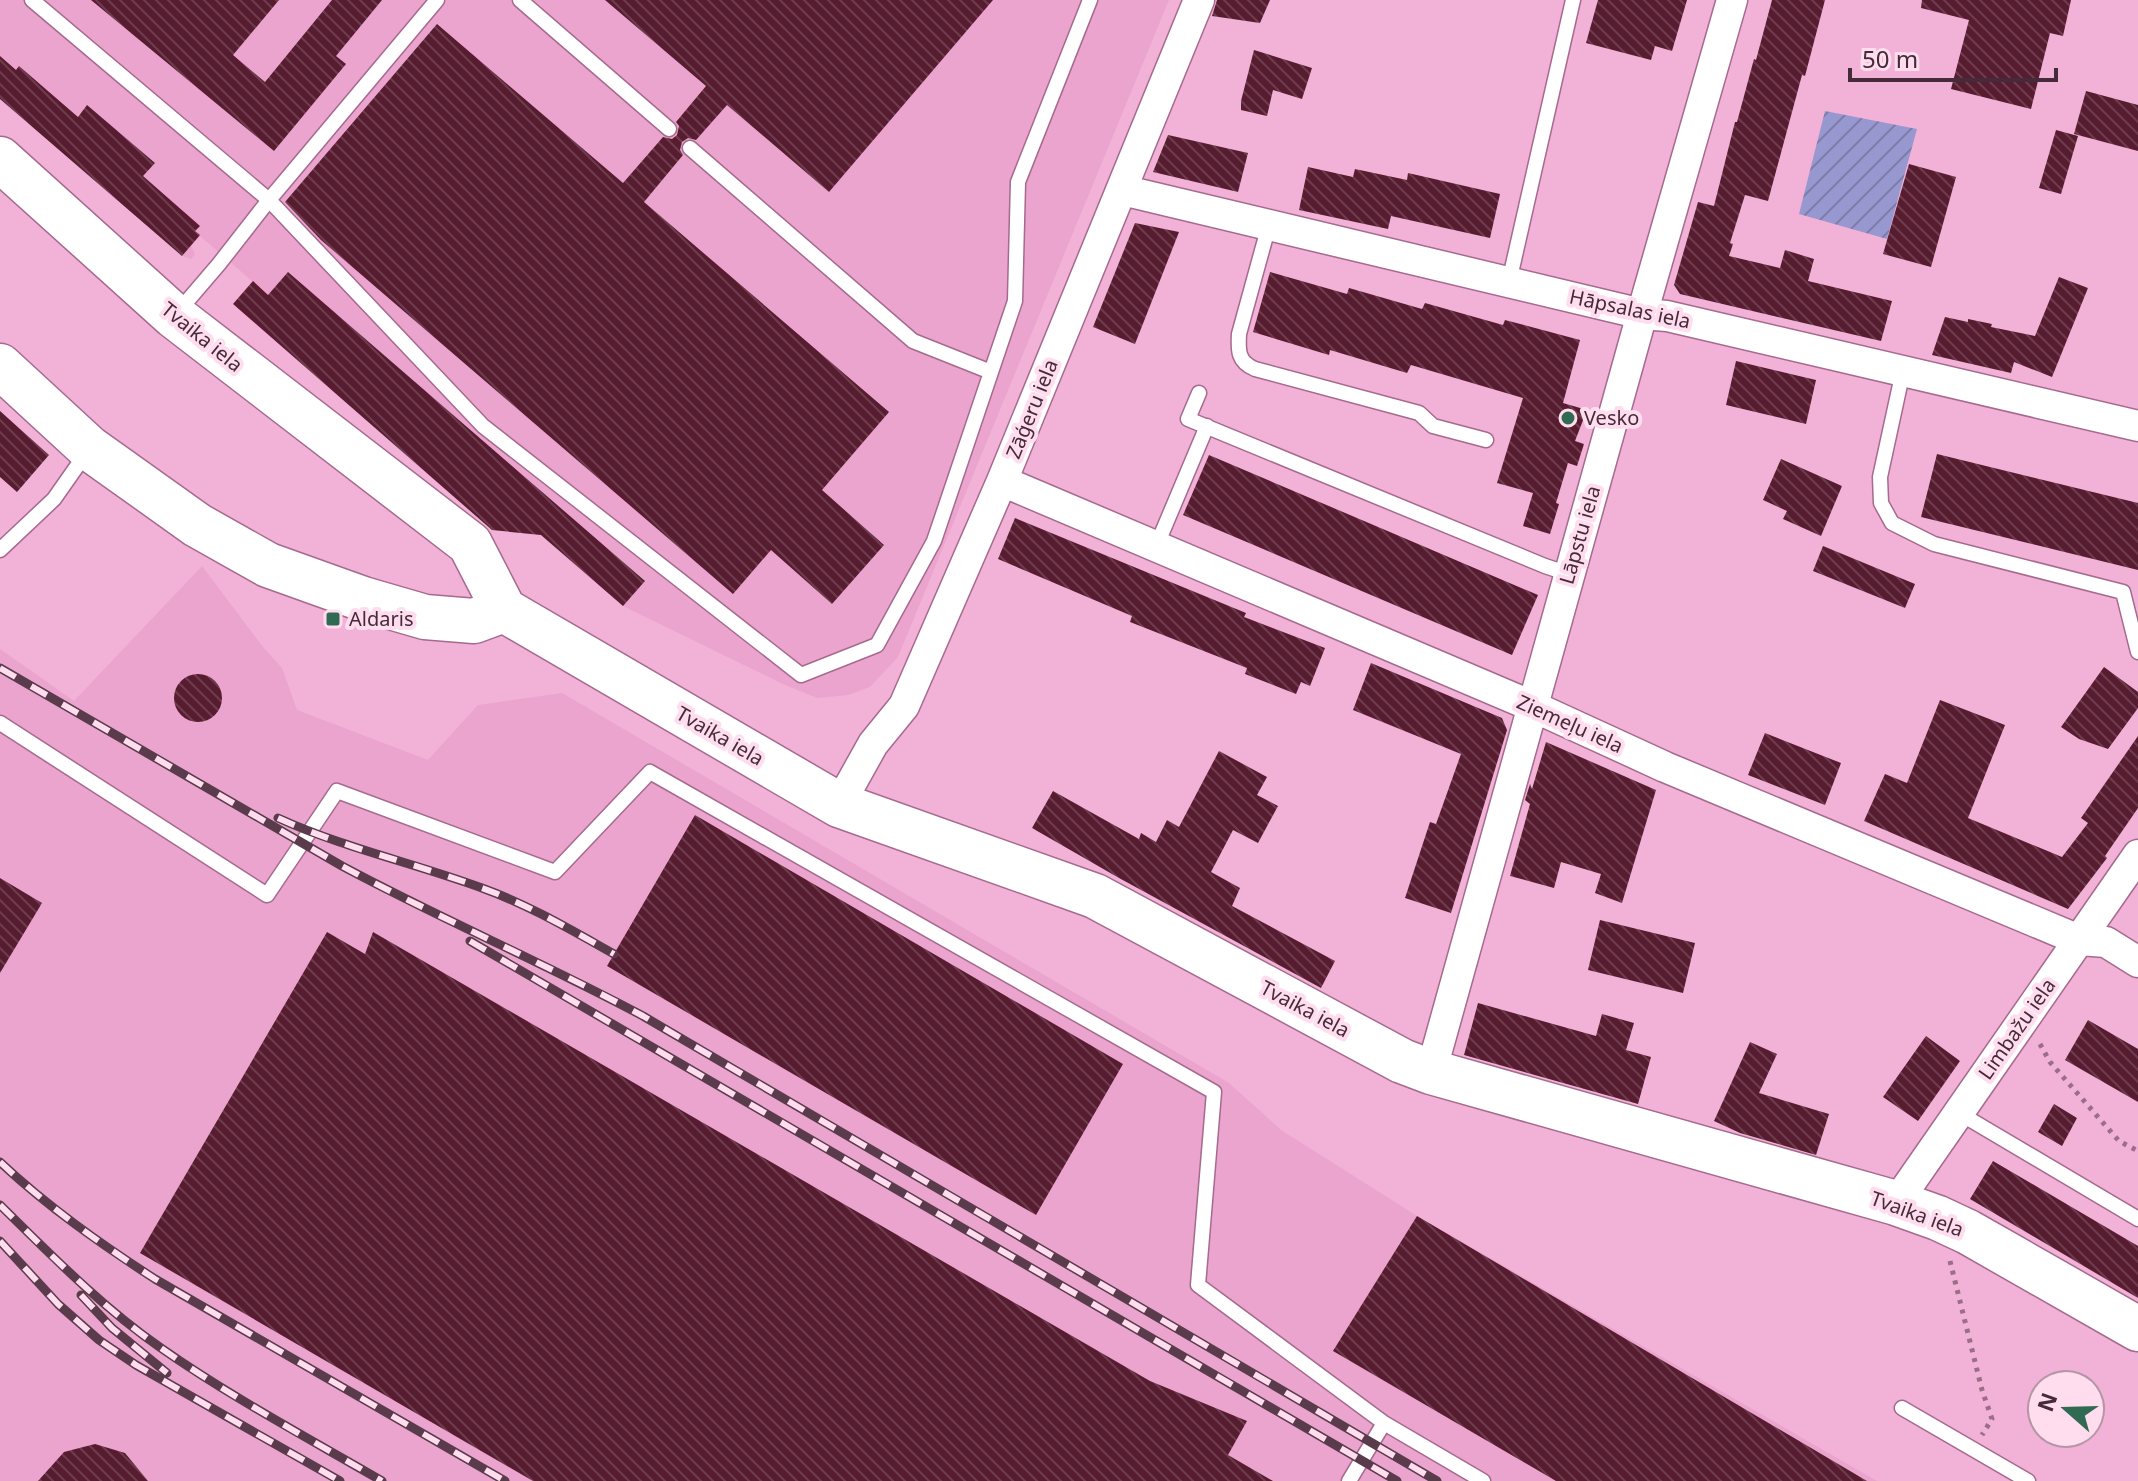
<svg xmlns="http://www.w3.org/2000/svg" width="2138" height="1481" viewBox="0 0 2138 1481" font-family="'Noto Sans',sans-serif">
	<defs>
		<pattern id="garden-furrows" width="10" height="10" patternUnits="userSpaceOnUse" patternTransform="scale(2)"><rect width="10" height="10" fill="#9898d0"/><path d="M-1 1l2-2M0 10L10 0M9 11l2-2" fill="none" stroke="#7e7caa"/></pattern>
		<pattern id="building-back-hatch" width="6" height="6" patternUnits="userSpaceOnUse" patternTransform="scale(2)"><rect width="6" height="6" fill="#571c2f"/><path d="M-1 5l2 2M0 0l6 6M5-1l2 2" fill="none" stroke="#6d3d4d"/></pattern>
	</defs>
	<rect width="100%" height="100%" fill="#f2b1d6"/>
	<!-- built -->
	<path fill="#eba4cd" d="M0 0H1169L898 657 870 687 848 695 817 698 783 684 623 606 541 535 492 530 237 308 236 300 252 281 200 236 191 246 195 254 191 259 182 256 0 99Z
		M202 566 263 647 282 668 297 710 428 760 478 705 562 693 1229 1083 1281 1130 1417 1216 1877 1481H0V649L74 701Z"/>
	<!-- garden -->
	<path fill="url(#garden-furrows)" d="M1825 111 1917 129 1887 239 1799 214Z"/>
	<!-- building -->
	<path fill="url(#building-back-hatch)" d="M91 0H279L233 55 265 82 332 0H382L336 56 346 64 274 151Z
		M605 0H993L829 192 727 105 696 140 688 138 682 142 680 150 683 155 644 202 889 412 822 490 884 545 832 604 771 550 733 594 321 240 285 202 437 24 623 183 663 137 672 139 677 135 679 126 676 122 706 86Z
		M1217 0H1270L1260 23 1212 16Z
		M1598 0H1687L1672 51 1655 46 1651 60 1586 43Z
		M1772 0H1825L1805 76 1802 75 1768 201 1745 195 1730 243 1733 244 1729 256 1780 268 1785 250 1814 259 1808 281 1892 301 1881 341 1680 294 1674 285 1698 202 1714 206 1735 122H1737L1754 59 1756 60Z
		M1922 0H2071L2063 36 2050 33 2031 109 1951 89 1969 20 1921 8Z
		M1254 50 1312 68 1302 99 1273 90 1267 116 1241 110V101Z
		M0 56 16 70 19 66 78 117 87 105 155 163 143 176 200 226 195 231 200 235 182 256 0 99Z
		M2086 91 2138 105V151L2074 134Z
		M2056 130 2078 136 2061 194 2039 188Z
		M1168 135 1248 153 1238 192 1153 172Z
		M1909 164 1956 177 1931 267 1883 254Z
		M1308 167 1353 177 1355 169 1407 180 1408 173 1500 194 1490 238 1391 216 1388 229 1299 210Z
		M1135 223 1179 232 1135 344 1093 327Z
		M288 272 645 581 623 606 541 535 492 530 233 304 253 281 268 295Z
		M1270 272 1347 294 1349 288 1422 309 1425 303 1503 325 1505 320 1580 340 1563 403 1587 410 1575 441 1584 444 1577 466 1568 463 1556 503 1559 504 1550 534 1523 526 1533 493 1497 483 1523 398 1411 365 1407 373 1330 350 1329 355 1253 332Z
		M2059 277 2088 288 2052 377 2014 362 2011 373 1932 355 1945 317 1968 322V319L1992 324 1991 327 2035 336Z
		M1736 361 1816 380 1806 424 1726 405Z
		M0 411 49 455 17 492 0 477Z
		M1937 454 2138 503V570L1921 517Z
		M1209 455 1538 595 1512 655 1183 515Z
		M1781 459 1842 486 1821 536 1783 519 1787 511 1763 500Z
		M1015 518 1246 613 1244 617 1325 648 1310 686 1301 682 1296 694 1245 674 1247 668 1130 622 1132 616 998 559Z
		M1823 546 1915 584 1905 608 1813 571Z
		M1371 663 1502 718 1507 730 1451 913 1405 898 1430 822 1436 824 1461 754 1353 710Z
		M2104 667 2138 692V708L2108 749 2079 739 2061 727Z
		M174 698a24 24 0 1 1 48 0a24 24 0 1 1-48 0Z
		M1940 700 2005 725 1968 818 2062 857 2088 823 2081 818 2138 736V808L2105 856 2107 858 2068 909 1864 821 1885 774 1907 783Z
		M1765 733 1841 763 1825 805 1748 775Z
		M1546 742 1656 790 1622 903 1595 893 1601 874 1561 862 1554 888 1510 876 1530 804 1525 800 1530 784 1532 789Z
		M1219 751 1267 777 1257 795 1278 806 1258 843 1233 830 1211 872 1240 888 1232 906 1335 961 1321 988 1119 878 1032 828 1053 791 1139 839 1141 833 1156 842 1167 820 1179 827Z
		M695 815 1123 1064 1036 1215 607 966Z
		M0 878 42 903 0 973Z
		M1600 920 1695 943 1683 993 1588 970Z
		M327 932 365 954 373 932 1150 1381 1247 1421 1228 1455 1273 1481H533L140 1253Z
		M1478 1003 1596 1036 1602 1014 1634 1023 1626 1050 1651 1057 1638 1104 1464 1055Z
		M2088 1020 2138 1049V1102L2065 1060Z
		M1926 1036 1960 1061 1918 1121 1883 1097Z
		M1750 1042 1777 1054 1759 1093 1829 1114 1816 1155 1740 1133 1714 1121Z
		M2054 1104 2077 1118 2062 1146 2038 1132Z
		M1993 1161 2138 1246V1298L1970 1199Z
		M1417 1216 1867 1481H1556L1333 1351Z
		M95 1444 125 1453 148 1481H38L64 1452Z"/>
	<g fill="none" stroke-linecap="round" stroke-linejoin="round">
		<defs>
			<path id="lane" d="M32 0 269 200 483 426 801 675 877 645 934 541 1015 301 1018 182 1090 0
				M520 0 669 129
				M690 148 913 341 991 372
				M1269 225 1239 334C1238 351 1238 362 1255 369L1419 413 1433 426 1486 440
				M1509 282 1573 0
				M177 313 219 264 269 200 437 0
				M1903 371 1880 477 1881 503 1892 523 1934 544 2123 592 2138 652
				M1199 393 1188 419 1545 566 1569 574
				M1156 547 1207 426
				M0 550 54 499 87 452
				M0 723 267 895 337 791 555 872 650 772 1214 1092 1198 1285 1384 1423 1349 1481
				M1959 1113 2138 1219
				M1902 1408 2028 1481
				M1384 1423 1483 1481"/>
			<path id="street" d="M1122 190 1642 314 1667 316 2138 426
				M1002 481 1532 706 1665 767 2079 940 2106 942 2138 962
				M839 805 873 744 904 706 1002 481 1199 0
				M1431 1072 1642 314 1732 0
				M1896 1203 2138 855"/>
			<path id="primary" d="M0 159 174 316 470 544 504 610 839 805 1095 896 1402 1061 1431 1072 1896 1203 1938 1218 1968 1232 2138 1329
				M0 366 89 448 197 525 268 565 363 599 425 617 474 621 504 610"/>
		</defs>
		<!-- lane casing -->
		<use href="#lane" stroke="#a56a8d" stroke-width="17"/>
		<!-- street casing -->
		<use href="#street" stroke="#a56a8d" stroke-width="33"/>
		<!-- primary casing -->
		<use href="#primary" stroke="#a56a8d" stroke-width="47"/>
		<!-- path -->
		<path stroke="#9b6e88" stroke-width="5" stroke-dasharray="4 6" stroke-linecap="butt" d="M2040 1044 2050 1062 2119 1141 2138 1151
			M1950 1261 1982 1390 1992 1419 1982 1435"/>
		<!-- lane -->
		<use href="#lane" stroke="#fff" stroke-width="14"/>
		<!-- street -->
		<use href="#street" stroke="#fff" stroke-width="30"/>
		<!-- primary -->
		<use href="#primary" stroke="#fff" stroke-width="44"/>
		<defs>
			<path id="rail" d="M0 668 342 866C441 919 544 963 643 1016L1437 1481
				M278 818C344 848 414 863 482 888 529 905 571 930 614 954
				M470 941 1397 1481
				M0 1162C48 1207 101 1244 155 1279L505 1481
				M0 1205C51 1255 102 1307 161 1348 231 1397 308 1438 382 1481
				M0 1241 58 1304 99 1340 136 1365 340 1481
				M81 1295 112 1328 167 1373"/>
		</defs>
		<!-- rail casing -->
		<use href="#rail" stroke="#593b4c" stroke-width="9"/>
		<!-- rail -->
		<use href="#rail" stroke="#ffddef" stroke-width="6" stroke-dasharray="18" stroke-linecap="butt"/>
	</g>
	<!-- markers -->
	<g fill="#316a52" stroke="#ffddef" stroke-width="3">
		<circle cx="1568" cy="418" r="8"/>
		<rect x="325" y="611" width="16" height="16" rx="4"/>
	</g>
	<g text-anchor="middle" stroke-width="8" stroke-linejoin="round" paint-order="stroke">
		<!-- street labels -->
		<g font-size="20" fill="#452b3a" stroke="#ffddef">
			<text transform="translate(1630 309) rotate(12)" y="7">Hāpsalas iela</text>
			<text transform="translate(202 337) rotate(39)" y="7">Tvaika iela</text>
			<text transform="translate(1032 409) rotate(-68)" y="7">Zāģeru iela</text>
			<text transform="translate(1580 535) rotate(-74)" y="7">Lāpstu iela</text>
			<text transform="translate(1570 724) rotate(24)" y="7">Ziemeļu iela</text>
			<text transform="translate(720 736) rotate(30)" y="7">Tvaika iela</text>
			<text transform="translate(1305 1009) rotate(28)" y="7">Tvaika iela</text>
			<text transform="translate(2017 1029) rotate(-55)" y="7">Limbažu iela</text>
			<text transform="translate(1917 1214) rotate(20)" y="7">Tvaika iela</text>
		</g>
		<!-- poi labels -->
		<g font-size="20" fill="#452b3a" stroke="#ffddef" text-anchor="start">
			<text x="1584" y="425">Vesko</text>
			<text x="349" y="626">Aldaris</text>
		</g>
	</g>
	<!-- north arrow -->
	<g transform="translate(2066 1409) rotate(290)"><circle r="38" fill="#ffddef" stroke="#b596a7" stroke-width="2"/>
	<path d="M0-6L14 30L0 20L-14 30Z" fill="#316a52"/>
	<text y="-12" font-size="22" font-weight="bold" text-anchor="middle" fill="#452b3a">N</text>
	</g>
	<!-- scale -->
	<path d="M1850 68v12h206v-12" fill="none" stroke="#452b3a" stroke-width="4"/>
	<text x="1862" y="68" font-size="24" fill="#452b3a" stroke="#ffddef" stroke-width="6" paint-order="stroke">50 m</text>
</svg>
